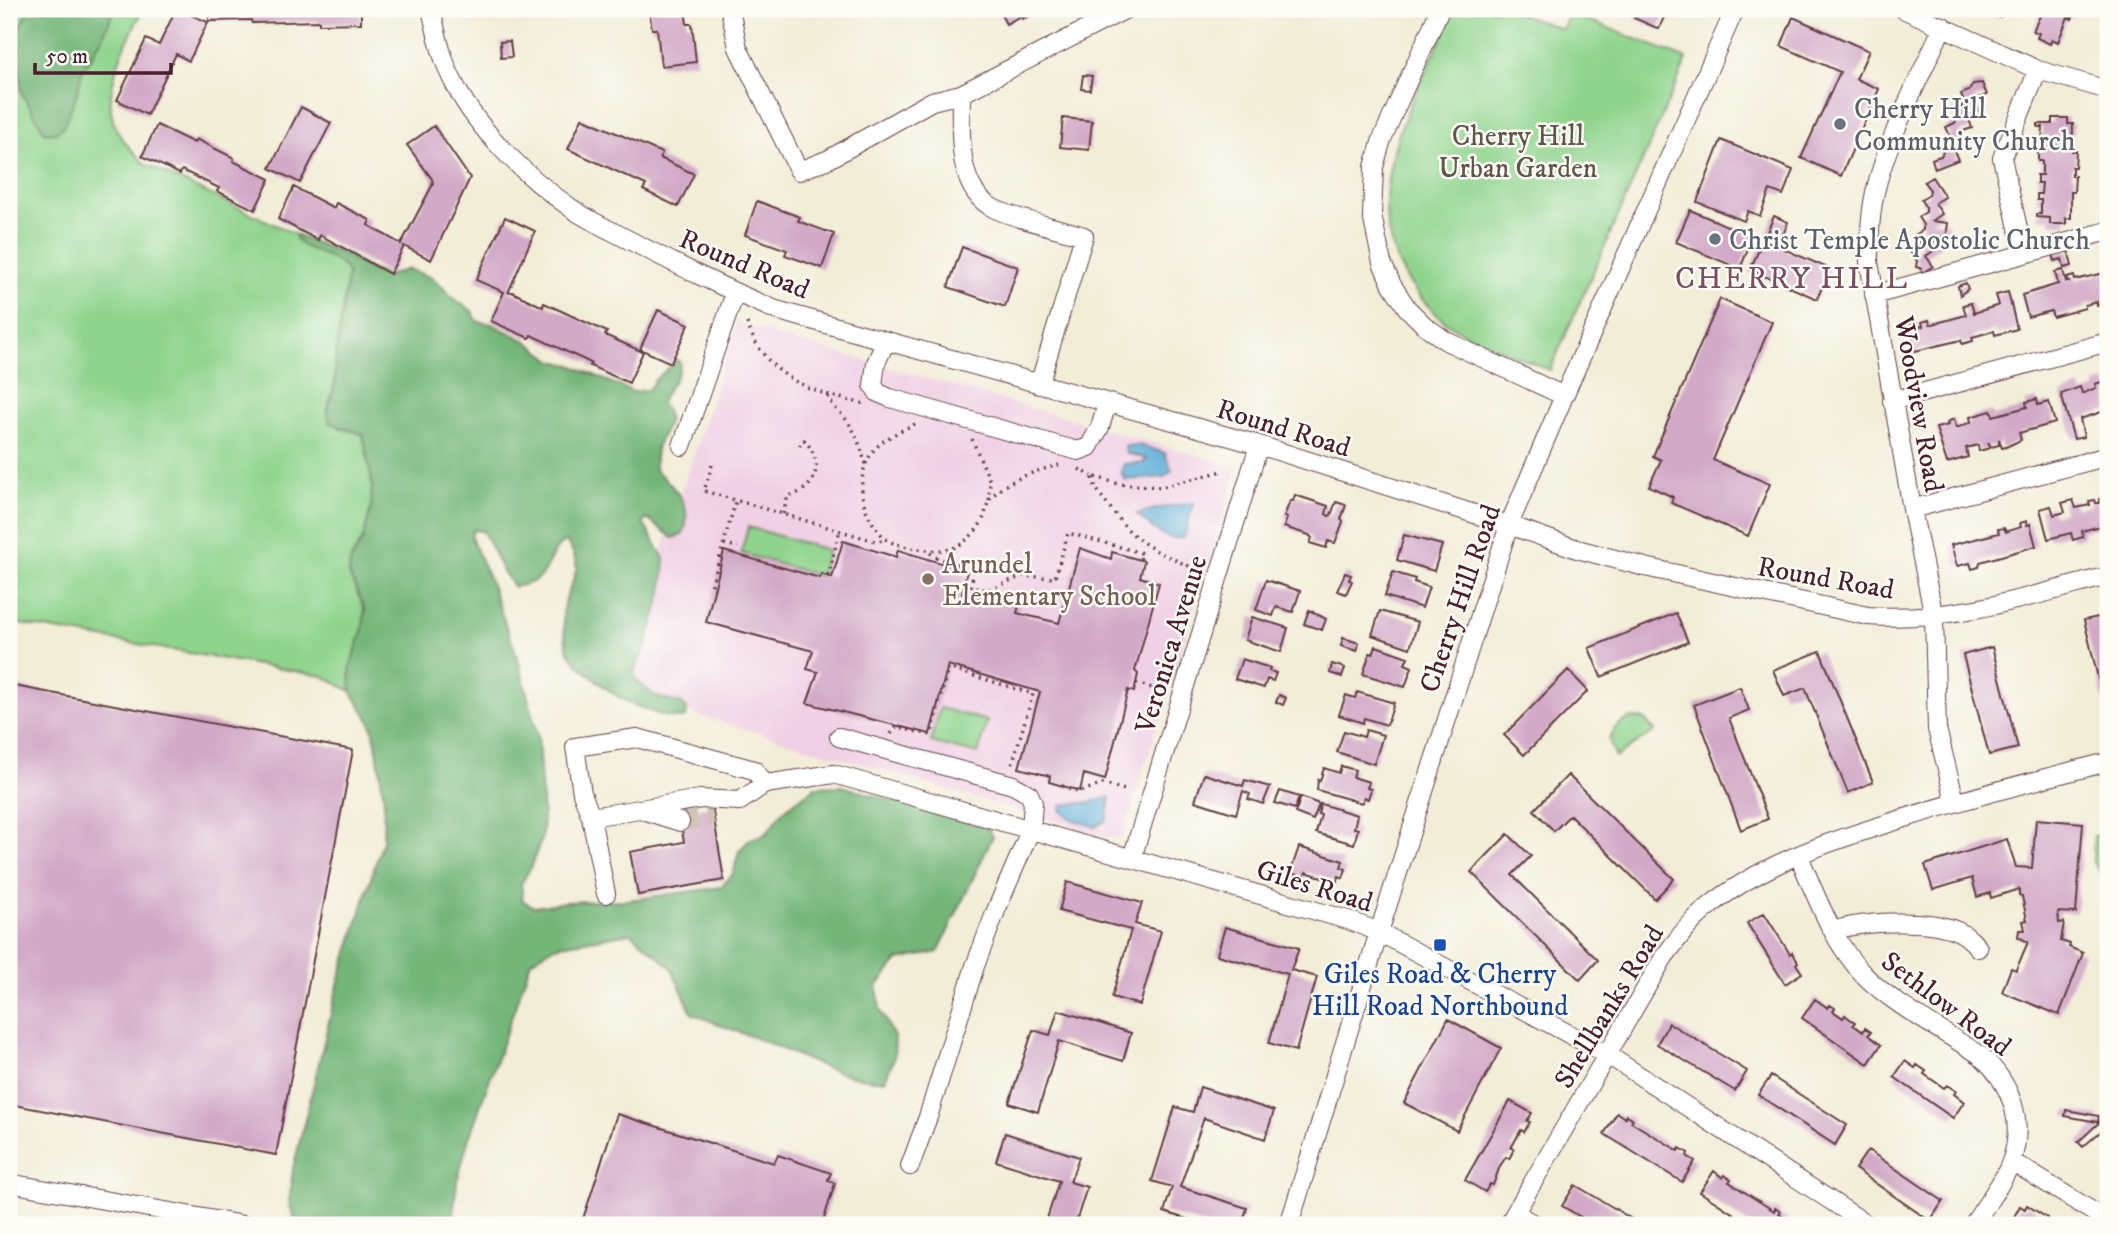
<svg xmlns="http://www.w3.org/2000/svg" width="2117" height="1234" viewBox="0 0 2117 1234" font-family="'IM FELL DW Pica',serif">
	<rect width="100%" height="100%" fill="#fdfcf7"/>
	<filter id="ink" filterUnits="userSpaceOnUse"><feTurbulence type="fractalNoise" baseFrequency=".0143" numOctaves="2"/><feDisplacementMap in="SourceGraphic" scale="14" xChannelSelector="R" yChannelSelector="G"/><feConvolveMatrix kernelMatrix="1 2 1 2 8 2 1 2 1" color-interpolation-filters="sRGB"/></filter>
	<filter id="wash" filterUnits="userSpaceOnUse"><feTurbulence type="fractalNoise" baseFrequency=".00686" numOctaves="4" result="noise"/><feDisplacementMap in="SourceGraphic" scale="28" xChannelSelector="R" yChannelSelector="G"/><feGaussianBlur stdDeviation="1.57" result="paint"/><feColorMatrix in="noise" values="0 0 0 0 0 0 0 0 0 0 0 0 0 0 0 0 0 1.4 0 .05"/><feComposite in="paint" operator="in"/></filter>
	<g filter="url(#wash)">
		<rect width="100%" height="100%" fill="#f2edd7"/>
		<!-- built -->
		<path fill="#f0d0e5" d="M737 322 771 334 1238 467 1124 832 1120 837 1114 839 617 691Z"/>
		<!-- green -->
		<path fill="#8fd48d" stroke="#6c7a5c" stroke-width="2" d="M9 9H29L16 36 22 94 46 133 64 126 77 93 82 71 103 37 114 9H144C127 38 100 93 115 126 121 141 135 153 145 164L299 236 296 237C301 252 336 252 348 273L336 353 335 383 327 412 340 428 363 434C372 468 378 505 363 539 359 547 352 554 350 562 345 581 364 596 364 613 365 631 356 647 351 664 349 673 351 682 351 691L323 676 9 622Z
			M1456 9H1507L1562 29 1570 13 1687 59 1550 370C1523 358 1464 338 1443 320 1334 226 1406 111 1456 9Z
			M748 527 828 550 820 576 741 553Z
			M940 708 987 721 978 754 931 742Z
			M1631 718 1644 719 1655 731 1616 757 1609 740C1614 727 1619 723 1631 718Z
			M2108 832V882L2093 862 2094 836Z"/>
		<!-- forest -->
		<path fill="#73b678" stroke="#5e6a52" stroke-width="2" d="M29 9H114L103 37 82 71 77 93 64 126 56 132 45 133 22 94 16 36Z
			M299 236 347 255 367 268 388 276 408 269 433 278 452 297 472 311 477 321 491 324 527 341 553 361 571 365 633 392 648 390 655 380 677 360 680 362C681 377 665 388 661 403 676 423 664 428 657 446 654 455 655 462 655 470 675 487 695 507 683 534L673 538 647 519 643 523 665 560 662 593 646 646 634 672 636 680 655 696 682 704 687 709 686 717C669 721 651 711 634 705 617 699 575 666 568 650 565 645 563 619 563 612 565 582 590 575 566 541 549 549 551 570 536 580 530 584 521 585 514 587L503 572 483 531 472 530V540L488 576 519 662 538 737 543 815 542 837 531 867 521 884 523 901 534 907 565 902 629 900 721 887 733 874 739 851 750 839 766 834 782 812 815 787 842 786 988 828 993 836 938 952 898 960 877 986 880 1009 895 1039 894 1058 885 1080C850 1083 796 1054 763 1041 739 1032 716 1024 692 1013L671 967 631 933 555 946 531 961 468 1141 457 1181 452 1225H297L289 1204 293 1169 339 981 383 840 384 800 376 742 371 723 351 691 350 667 362 633 365 610 349 574 350 563 363 539 371 508 372 482 363 434 330 423 327 412 335 383 336 353 348 273C336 252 302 253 295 237Z"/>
		<!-- water -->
		<path fill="#5bacd6" stroke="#526680" stroke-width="2" d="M1139 445 1165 453 1172 471 1164 477 1125 480 1121 472 1124 464 1143 463 1147 459 1126 453 1125 446Z
			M1194 503 1184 537C1166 543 1150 526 1137 514L1160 508Z
			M1110 797 1107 819 1096 827 1074 820 1061 811 1062 805 1092 802Z"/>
		<g id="blocks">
			<!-- building -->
			<path fill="#d2a9c7" d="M176 9 208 22 189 61 176 54 147 115 117 100 146 39 159 45Z
				M209 9H361V23L319 24V21L252 23 251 20 209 21Z
				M649 9H685L687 24H692L696 62 661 66 657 29H652Z
				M998 9H1032L1034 13 1022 19 1021 16 1006 24Z
				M1638 9 1667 10 1659 29 1634 18Z
				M1968 9H1995L2002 13 2000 17 1987 12 1986 16Z
				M2043 9H2076L2072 19 2068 17 2058 42 2052 39 2050 44 2037 38 2039 33 2033 31Z
				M1793 17 1869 51 1856 79 1879 89 1841 176 1801 158 1840 72 1781 46Z
				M510 41 512 57 501 58 500 42Z
				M1083 75 1092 76 1090 90 1081 89Z
				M1982 83 1987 95 1975 99 1979 111 1968 116 1972 128 1960 132 1965 144 1953 148 1958 160 1935 169 1932 159 1941 156 1943 152 1939 143 1948 139 1950 136 1946 127 1955 123 1957 119 1954 110 1962 107 1964 103 1961 94 1969 91 1973 84Z
				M301 107 331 123 300 183 270 168Z
				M582 118 662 153 660 158 694 174 678 207 643 190 646 185 568 149Z
				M1063 118 1092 121 1089 150 1060 147Z
				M2052 118H2068V124H2073L2072 151H2076L2075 167H2072V176H2075L2074 192H2071V218H2066V224H2050V218L2036 217V214H2041V200H2037V194H2041L2042 183H2037V175H2042V161H2038V151H2042V148H2038V142H2042L2043 127H2038V124H2052Z
				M157 125 194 143 196 139 234 158 233 161 270 179 255 210 217 191 219 188 182 170 180 174 142 156Z
				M434 126 470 178 431 260 404 246 390 274 320 235 318 240 278 219 294 187 334 208 336 203 370 220 368 225 401 244 433 184 432 179 407 145Z
				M2102 133H2108V159H2105V166H2102Z
				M1721 140 1793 170 1783 195 1770 190 1760 216 1748 211 1744 221 1697 202Z
				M1932 177 1945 197 1935 203 1942 214 1932 221 1948 223 1946 238 1933 236 1929 239 1932 243 1938 239 1942 245 1926 256 1933 266 1922 273 1921 268 1916 267 1917 261 1911 253 1920 247V242L1915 235 1923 230V225L1918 217 1926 212V208L1921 200 1929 195 1930 190 1924 182Z
				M757 201 800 217 798 221 834 234 822 268 785 255 787 250 745 235Z
				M1690 210 1753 237 1740 269 1676 242Z
				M1774 216 1788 222 1782 238 1767 232Z
				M505 217 535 231 508 293 510 291 543 307 544 303 607 332 605 335 643 352 629 383 590 366 591 363 531 335 529 338 491 321 504 292 476 280Z
				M1763 240 1830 269 1817 299 1750 270Z
				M962 247 1018 267 1005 307 948 287Z
				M2068 250 2072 266 2064 268 2062 259 2055 261 2053 254Z
				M2063 270 2066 282H2069L2067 278 2074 276 2075 280 2108 272V295H2106L2108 303 2097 306V302L2085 305V308L2053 317 2051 311 2028 317 2022 295 2058 284 2055 272Z
				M1966 283 1968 289 1960 295 1958 286Z
				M2008 292 2017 329 1995 335 1994 331 1972 337 1973 341 1962 344 1961 340 1915 351 1910 325 1917 323 1918 327 1923 326 1922 322 1929 320 1930 324H1933L1966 315 1963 305 1971 303 1974 313 1999 305 1996 295Z
				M1720 299 1772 322 1713 460 1770 484 1748 536 1671 503 1673 497 1649 486 1661 460 1653 456Z
				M658 310 689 324 671 363 640 349Z
				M2105 381 2108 385V410L2080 419 2084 437 2074 439 2061 394 2080 387 2082 393H2084L2096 388 2095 384Z
				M2037 399 2038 405 2049 402 2055 423 2019 433 2021 440 2006 447 2002 448 1999 439V445L1991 447 1988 442 1990 448 1979 451 1978 445 1966 448 1968 457 1947 463 1936 428 1948 425 1947 422 1954 419 1956 427H1959L1971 422 1970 417 1991 411 1993 416 2027 407 2026 402Z
				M1295 495 1328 506 1326 514 1329 516 1331 515 1336 502 1346 505 1341 519 1343 522 1335 543 1328 541 1326 548 1310 543 1312 538 1309 535 1284 527 1287 518 1284 517 1290 501H1293Z
				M2106 497 2108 524 2082 531 2083 537 2073 540 2071 533 2048 539 2040 509 2051 506 2054 515 2065 512 2062 503 2073 500 2076 508 2090 505 2089 501 2095 500 2096 503H2100L2099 499Z
				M2027 521V525L2030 524 2036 546 1980 562 1979 567 1972 569 1970 563 1957 566 1951 545 1999 533 1998 529 2004 528 2006 532 2008 531 2021 527 2020 523Z
				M1404 535 1442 545 1434 571 1397 560Z
				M843 541 896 557 898 550 967 571 962 593 980 597 981 594 1019 605 1017 613 1059 623 1080 548 1111 559 1112 552 1144 561 1140 577 1159 583 1135 671 1138 674 1134 692 1128 690 1105 780 1084 774 1080 791 1049 782 1050 776 1019 768 1040 692 948 665 930 734 807 703 818 672 807 669 813 651 706 622 724 551 820 578 822 574 832 578Z
				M1393 572 1415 579 1414 582 1429 587 1422 608 1385 596Z
				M1345 573 1351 575 1349 580 1352 581 1346 594 1337 591Z
				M1266 580 1300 591 1293 612 1276 607 1273 616 1256 610Z
				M1309 610 1326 619 1322 630 1304 624Z
				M1380 611 1418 622 1410 648 1372 635Z
				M1676 613 1688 642 1601 677 1589 648Z
				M2108 615V715H2107L2084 620Z
				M1252 617 1288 628 1281 652 1245 640Z
				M1343 638 1359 643 1357 651 1341 646Z
				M1376 646 1408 657 1405 664 1412 667 1405 687 1363 674 1370 653 1373 654Z
				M1992 647 2018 748 1989 755 1963 655Z
				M1820 651 1873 782 1848 793 1805 688 1784 696 1773 670Z
				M1242 659 1270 668 1269 671 1276 673 1273 681 1267 679 1264 688 1235 679Z
				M1332 664 1345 668 1342 677 1330 673Z
				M1568 670 1588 691 1524 755 1504 735Z
				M9 685 353 750 276 1155 9 1104Z
				M1740 687 1749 710 1729 718 1768 819 1741 830 1694 705Z
				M1357 692 1394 703 1387 725 1364 718 1363 723 1339 715 1346 695 1355 698Z
				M1279 695 1286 698 1283 705 1276 702Z
				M1366 730 1383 735 1374 764 1337 752 1344 731 1364 737Z
				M1341 766 1355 770 1353 777 1369 782 1367 788 1371 789 1368 799 1364 797 1362 803 1317 790 1318 780 1320 781 1324 768 1339 773Z
				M1204 774 1243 786 1245 780 1270 787 1263 804 1248 799 1250 794 1243 791 1236 814 1195 801Z
				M1568 775 1674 879 1655 899 1570 815 1554 831 1534 810Z
				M1280 791 1299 797 1295 809 1275 803Z
				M1301 797 1319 804 1313 820 1295 813Z
				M1321 804 1357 815 1354 828 1358 829 1354 844 1316 833 1321 815 1318 814Z
				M712 806 724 880 638 895 630 852 684 842 679 812Z
				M2036 819 2083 823 2076 913 2058 912 2059 923 2064 922 2061 941 2070 944 2069 947 2083 953 2059 1015 2002 992 2011 968 2016 970 2028 942 2018 937 2019 930H2025L2023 921 2027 920 2022 896 2019 895V889L1991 898 1990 893 1977 897 1972 878 1933 890 1925 865 2007 839 2016 867 2032 868Z
				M1508 834 1531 856 1512 875 1598 960 1580 980 1471 872Z
				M1299 847 1343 861 1341 867 1346 869 1343 878 1339 876 1337 882 1306 872 1304 877 1290 873Z
				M1067 882 1142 903 1135 924 1161 931 1140 1005 1112 997 1131 930 1059 911Z
				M1764 913 1790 954 1792 952 1798 962 1796 964 1802 973 1785 984 1747 923Z
				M1225 927 1299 948 1291 970 1317 977 1296 1051 1269 1043 1288 974 1217 955Z
				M1815 999 1828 1008 1830 1005 1835 1008 1833 1011 1843 1018 1845 1015 1850 1019 1855 1022 1853 1025 1863 1032 1865 1028 1871 1032 1868 1035 1881 1045 1868 1064 1802 1018Z
				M1058 1010 1131 1033 1123 1061 1059 1041 1038 1112 1009 1103 1033 1030 1050 1035Z
				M1448 1019 1501 1048 1457 1131 1404 1103Z
				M1669 1023 1747 1071 1735 1091 1657 1044Z
				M1905 1061 1915 1068 1917 1065 1926 1071 1924 1074 1944 1088 1947 1085 1956 1091 1954 1094 1964 1102 1953 1118 1894 1077Z
				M1771 1076 1847 1125 1835 1145 1758 1095Z
				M1200 1087 1274 1111 1265 1139 1204 1118 1180 1187 1247 1208 1242 1225H1206L1164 1212 1172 1187 1152 1181 1175 1107 1193 1112Z
				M1510 1101 1532 1113 1527 1121 1530 1122 1524 1132 1521 1130 1511 1148 1514 1149 1509 1159 1506 1157 1500 1166 1493 1185 1490 1184 1485 1192 1465 1180Z
				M2066 1110 2099 1116 2098 1122 2065 1116Z
				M1617 1113 1625 1118 1626 1115 1633 1119 1631 1122 1679 1151 1680 1148 1688 1153 1687 1156 1695 1161 1682 1182 1604 1134Z
				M617 1114 774 1163 778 1155 831 1173 828 1180 835 1183 822 1225H604L583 1219Z
				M2103 1119 2108 1125 2083 1147 2078 1142Z
				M1005 1133 1079 1157 1070 1182 1087 1187 1075 1225H1045L1059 1181 996 1161Z
				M1868 1150 1943 1201 1930 1221 1855 1169Z
				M1714 1171 1723 1178 1724 1175 1731 1179 1729 1182 1774 1211 1775 1208 1781 1212 1779 1214 1790 1221 1787 1225H1751L1700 1192Z
				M1575 1185 1614 1208 1641 1225H1594L1574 1213 1562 1206Z
				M2027 1205 2047 1218 2043 1225 2010 1224 2020 1206 2025 1209Z"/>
		</g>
	</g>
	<g filter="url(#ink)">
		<use href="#blocks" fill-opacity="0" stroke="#633e45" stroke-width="2"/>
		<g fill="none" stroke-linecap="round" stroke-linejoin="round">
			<!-- minor-tunnel -->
			<path stroke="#d0c4b5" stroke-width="18" stroke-dasharray="18 9" stroke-linecap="butt" d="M680 822 713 815"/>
			<defs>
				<path id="minor" d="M431 9C437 35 442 61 455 85 479 132 528 178 571 208 588 220 608 229 627 239 676 264 725 289 776 310L1259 445 1509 525 1577 549 1645 567 1868 616C1953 622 2027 597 2108 576
					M730 9 738 48 799 171 829 159 932 101 961 94 1126 9
					M1440 9 1382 139 1374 167 1372 215 1382 263 1392 285 1407 308 1424 325 1446 341 1564 396
					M1903 9 2038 70 2108 90
					M1943 26C1920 78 1888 137 1875 192 1870 215 1869 238 1869 262L1912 509 1934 617 1937 729 1955 801
					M961 94C961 130 955 191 995 209 1019 220 1058 228 1084 236L1039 385
					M2024 254 2108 231
					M1874 295 2024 254 2002 158 2038 70
					M886 341 876 363 873 385 878 393 890 398 1078 451 1089 447 1100 427 1107 404
					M1892 401 2108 342
					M682 446 735 293
					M1912 509 2108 456
					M839 737 1013 785 1029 794 1033 803 1031 829 997 908 975 966 928 1117 910 1166
					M645 811 680 822
					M591 817 582 793 575 747 637 738 754 770 765 784
					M1799 856C1816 896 1833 943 1864 975 1892 1004 1945 1032 1980 1055 2010 1082 2025 1119 2012 1159 2004 1182 1986 1204 1973 1225
					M1132 858 1259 445
					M606 894 591 817 700 799 740 801 765 784 834 774 1348 920 1379 932 1608 1055 1868 1225
					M1833 931C1861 921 1924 919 1952 929 1963 932 1971 939 1978 948
					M2011 1161 2108 1221
					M9 1183 243 1225
					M1515 1213 1535 1225
					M1289 1225 1379 932 1509 525 1564 396 1735 9
					M1508 1225 1664 957C1677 940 1689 923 1706 909 1756 867 1822 844 1883 825 1957 801 2032 781 2108 762"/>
			</defs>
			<!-- minor casing -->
			<use href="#minor" stroke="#633e45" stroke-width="20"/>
			<!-- path -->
			<path stroke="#633e45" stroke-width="3.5" stroke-dasharray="2 5" stroke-linecap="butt" d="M747 323C766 379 814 393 865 404
				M828 396C832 406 838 410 845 418 856 431 861 449 866 465
				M915 424C899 432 881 439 871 454 856 477 860 508 877 529 880 532 883 538 887 540 902 548 934 553 950 549 964 545 979 530 984 517 986 512 986 506 989 501 1000 482 1038 470 1059 465
				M972 439 990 481 989 500
				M712 465 704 491 875 541 886 540
				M1079 469 1092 476
				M783 514 788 496C818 490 825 461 804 440L797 449
				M724 544 738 547
				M930 553 938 558 974 569 971 587 988 590 1022 576 1055 578 1068 533 1142 553 1140 560
				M1189 566C1152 550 1135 542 1111 509 1103 498 1095 490 1092 476L1119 484 1162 487 1223 471
				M828 576 840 530
				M715 589 711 588 736 500
				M1136 683 1165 692
				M891 734 896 727 931 735 948 668 1033 694 1011 768
				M1062 786 1079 792 1103 784 1125 790"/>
			<!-- minor -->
			<use href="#minor" stroke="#fff" stroke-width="18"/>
		</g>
	</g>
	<!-- markers -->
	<g fill="#6b7280" stroke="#fdfcf7" stroke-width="2.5">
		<circle cx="1840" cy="124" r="7"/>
		<circle cx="1715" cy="239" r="7"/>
	</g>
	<circle fill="#8d6e63" stroke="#fdfcf7" stroke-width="2.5" cx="928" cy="579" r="7"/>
	<rect fill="#1a4fb4" stroke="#fdfcf7" stroke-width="2.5" x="1433" y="938" width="14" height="14" rx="3.5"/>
	<g text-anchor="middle" stroke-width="5" stroke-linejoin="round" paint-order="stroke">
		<!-- worship labels -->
		<g font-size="28" fill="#5b616d" stroke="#fdfcf7" text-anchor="start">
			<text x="1854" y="118">Cherry Hill<tspan x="1854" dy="32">Community Church</tspan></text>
			<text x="1729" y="249">Christ Temple Apostolic Church</text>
		</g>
		<!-- park labels -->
		<g font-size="28" fill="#5f5548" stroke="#fdfcf7">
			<text x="1518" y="145">Cherry Hill<tspan x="1518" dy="32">Urban Garden</tspan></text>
		</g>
		<!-- street labels -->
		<g font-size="28" fill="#4a1f2b" stroke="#fdfcf7">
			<text transform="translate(745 263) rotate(23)" y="10">Round Road</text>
			<text transform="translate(1920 404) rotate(80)" y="10">Woodview Road</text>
			<text transform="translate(1284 427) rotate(17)" y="10">Round Road</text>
			<text transform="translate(1826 577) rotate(10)" y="10">Round Road</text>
			<text transform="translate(1459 598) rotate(-71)" y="10">Cherry Hill Road</text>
			<text transform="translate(1170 644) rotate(-73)" y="10">Veronica Avenue</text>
			<text transform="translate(1315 885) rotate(17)" y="10">Giles Road</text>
			<text transform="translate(1947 1003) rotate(37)" y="10">Sethlow Road</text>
			<text transform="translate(1608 1006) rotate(-59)" y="10">Shellbanks Road</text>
		</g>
		<!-- education labels -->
		<g font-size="28" fill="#785e54" stroke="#fdfcf7" text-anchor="start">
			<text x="942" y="573">Arundel<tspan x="942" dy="32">Elementary School</tspan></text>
		</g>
		<!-- transit labels -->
		<g font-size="28" fill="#164399" stroke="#fdfcf7">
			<text x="1440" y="983">Giles Road &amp; Cherry<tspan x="1440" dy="32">Hill Road Northbound</tspan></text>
		</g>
		<!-- neighbourhood labels -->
		<g font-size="30" letter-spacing="2" fill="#7a4f62" stroke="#fdfcf7">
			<text x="1792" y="288">CHERRY HILL</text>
		</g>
	</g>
	<!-- margin -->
	<rect width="2117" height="1234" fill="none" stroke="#fdfcf7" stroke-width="35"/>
	<!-- scale -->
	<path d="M35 63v10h136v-10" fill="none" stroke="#4a1f2b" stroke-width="3.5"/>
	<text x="46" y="63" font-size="21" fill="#4a1f2b" stroke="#fdfcf7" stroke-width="5" paint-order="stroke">50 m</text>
</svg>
